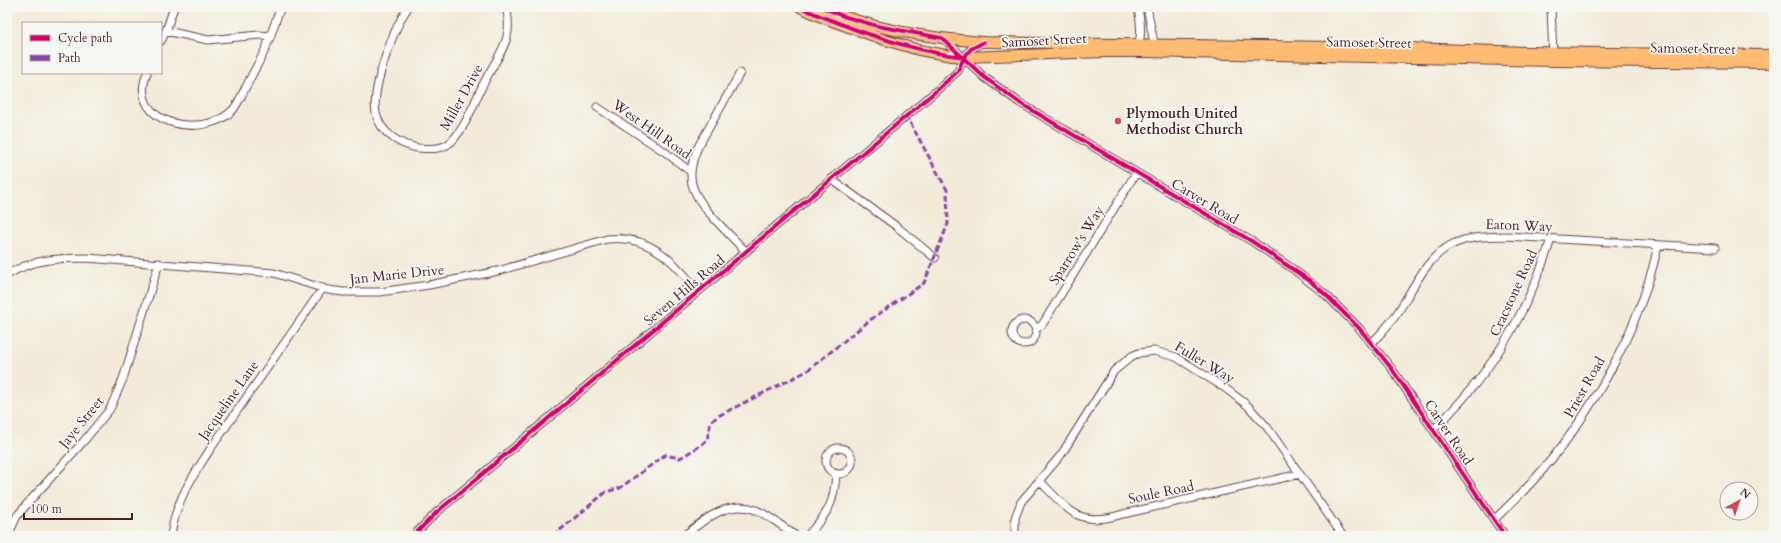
<svg xmlns="http://www.w3.org/2000/svg" width="1781" height="543" viewBox="0 0 1781 543" font-family="Cardo,serif">
	<rect width="100%" height="100%" fill="#f6f6f2"/>
	<filter id="ink" filterUnits="userSpaceOnUse"><feTurbulence type="fractalNoise" baseFrequency=".025" numOctaves="2"/><feDisplacementMap in="SourceGraphic" scale="8" xChannelSelector="R" yChannelSelector="G"/><feConvolveMatrix kernelMatrix="1 2 1 2 8 2 1 2 1" color-interpolation-filters="sRGB"/></filter>
	<filter id="wash" filterUnits="userSpaceOnUse"><feTurbulence type="fractalNoise" baseFrequency=".012" numOctaves="4" result="noise"/><feDisplacementMap in="SourceGraphic" scale="16" xChannelSelector="R" yChannelSelector="G"/><feGaussianBlur stdDeviation="0.9" result="paint"/><feColorMatrix in="noise" values="0 0 0 0 0 0 0 0 0 0 0 0 0 0 0 0 0 1.4 0 .05"/><feComposite in="paint" operator="in"/></filter>
	<g filter="url(#wash)">
		<rect width="100%" height="100%" fill="#f2ebd9"/>
	</g>
	<g filter="url(#ink)">
		<g fill="none" stroke-linecap="round" stroke-linejoin="round">
			<defs>
				<path id="minor" d="M408 7C394 28 371 88 376 113 380 133 400 145 418 148 430 149 443 150 452 141 469 123 475 98 487 77 501 51 514 38 506 7
					M1147 7 1155 48
					M1551 7 1553 57
					M166 31 208 40 259 35 271 36
					M943 38 984 77 1020 103 1253 242 1293 269 1326 295 1359 328 1392 369 1505 536
					M161 41 166 31 174 7
					M1137 48C1143 35 1140 20 1138 7
					M147 73C126 125 204 140 233 110 239 102 243 92 248 83 253 72 260 61 265 50 271 36 275 21 281 7
					M740 73 698 147C693 159 689 171 692 184 697 206 730 234 746 252
					M597 107 665 152 691 172
					M831 179 896 226 935 258
					M7 275C32 259 58 258 87 258L274 273 328 290 343 292H380L429 285 498 271 607 239C649 234 674 261 698 291
					M1012 332a12 12 0 1 1 24 0a12 12 0 1 1-24 0Z
					M1036 329 1042 325 1136 173
					M1372 343C1380 334 1389 325 1396 315 1411 293 1423 263 1446 248 1464 236 1485 237 1506 236L1715 248
					M1434 429C1490 376 1528 313 1551 239
					M826 461a13 13 0 1 1 26 0a13 13 0 1 1-26 0Z
					M1040 481C1069 511 1079 528 1123 514L1300 474
					M1495 519C1507 507 1520 495 1531 483 1589 420 1641 328 1658 245
					M10 536 11 529 17 516 27 504 83 442 110 409 123 379 159 263
					M171 536C176 500 190 481 209 451L323 288
					M413 536 437 512 480 476 936 91 958 71 964 57 971 49 983 42
					M684 536C703 520 729 499 756 510 770 516 783 527 796 536
					M807 536C828 513 834 505 836 474
					M1015 536V518L1021 502 1061 455 1114 371 1132 356 1139 353 1154 351 1176 357 1225 388 1247 405 1267 427 1343 536"/>
				<path id="highway" d="M800 7 824 18 885 40 919 50 952 56 964 57 1105 52H1145L1553 61 1774 63
					M821 7C872 30 929 38 984 42L1409 48 1527 52 1774 55"/>
			</defs>
			<!-- minor casing -->
			<use href="#minor" stroke="#633e45" stroke-width="9"/>
			<!-- highway casing -->
			<use href="#highway" stroke="#633e45" stroke-width="12"/>
			<!-- minor -->
			<use href="#minor" stroke="#fff" stroke-width="7"/>
			<!-- highway -->
			<use href="#highway" stroke="#ffbb71" stroke-width="10"/>
			<!-- quiet -->
			<path stroke="#8e44ad" stroke-width="3" stroke-dasharray="6 3" stroke-linecap="butt" d="M553 536 606 492 620 488 665 455 680 458 700 446 707 440 711 421 720 415 807 371 870 320 924 283 948 224 947 190 906 115"/>
			<defs>
				<path id="cycleway" d="M800 7C816 15 834 21 851 28 888 41 925 53 964 57
					M821 7 843 16 877 26 942 38 984 77 1020 103 1253 242 1310 281 1326 295 1359 328 1392 369 1505 536
					M413 536 437 512 480 476 936 91 958 71 964 57 971 49 984 42"/>
			</defs>
			<!-- cycleway casing -->
			<use href="#cycleway" stroke="#f6f6f2" stroke-width="6"/>
			<!-- cycleway -->
			<use href="#cycleway" stroke="#d6006c" stroke-width="4"/>
		</g>
	</g>
	<!-- markers -->
	<circle fill="#d1495b" stroke="#f6f6f2" stroke-width="1.5" cx="1118" cy="121" r="4"/>
	<g text-anchor="middle" stroke-width="3.5" stroke-linejoin="round" paint-order="stroke">
		<!-- street labels -->
		<g font-size="14" fill="#4a1f2b" stroke="#f6f6f2">
			<text transform="translate(1044 40) rotate(-3)" y="5">Samoset Street</text>
			<text transform="translate(1369 42) rotate(1)" y="5">Samoset Street</text>
			<text transform="translate(1693 48) rotate(1)" y="5">Samoset Street</text>
			<text transform="translate(461 97) rotate(-61)" y="5">Miller Drive</text>
			<text transform="translate(652 129) rotate(35)" y="5">West Hill Road</text>
			<text transform="translate(1205 201) rotate(31)" y="5">Carver Road</text>
			<text transform="translate(1519 225) rotate(2)" y="5">Eaton Way</text>
			<text transform="translate(1076 245) rotate(-58)" y="5">Sparrow's Way</text>
			<text transform="translate(397 274) rotate(-6)" y="5">Jan Marie Drive</text>
			<text transform="translate(684 290) rotate(-40)" y="5">Seven Hills Road</text>
			<text transform="translate(1513 293) rotate(-65)" y="5">Cracstone Road</text>
			<text transform="translate(1205 362) rotate(31)" y="5">Fuller Way</text>
			<text transform="translate(1584 387) rotate(-60)" y="5">Priest Road</text>
			<text transform="translate(228 400) rotate(-55)" y="5">Jacqueline Lane</text>
			<text transform="translate(81 422) rotate(-51)" y="5">Jaye Street</text>
			<text transform="translate(1449 432) rotate(56)" y="5">Carver Road</text>
			<text transform="translate(1161 492) rotate(-12)" y="5">Soule Road</text>
		</g>
		<!-- poi labels -->
		<g font-size="14" font-weight="bold" fill="#4a1f2b" stroke="#f6f6f2" text-anchor="start">
			<text x="1126" y="118">Plymouth United<tspan x="1126" dy="16">Methodist Church</tspan></text>
		</g>
	</g>
	<!-- margin -->
	<rect width="1781" height="543" fill="none" stroke="#f6f6f2" stroke-width="24"/>
	<!-- legend -->
	<rect x="22" y="22" width="140" height="52" fill="#f6f6f2" stroke="#b1a0a2"/>
	<rect x="30" y="35" width="20" height="6" fill="#d6006c" stroke="#b1a0a2"/>
	<text x="58" y="42" font-size="12" fill="#4a1f2b">Cycle path</text>
	<rect x="30" y="55" width="20" height="6" fill="#8e44ad" stroke="#b1a0a2"/>
	<text x="58" y="62" font-size="12" fill="#4a1f2b">Path</text>
	<!-- north arrow -->
	<g transform="translate(1739 501) rotate(40)"><circle r="19" fill="#f6f6f2" stroke="#b1a0a2"/>
	<path d="M0-3L7 15L0 10L-7 15Z" fill="#d1495b"/>
	<text y="-6" font-size="11" font-weight="bold" text-anchor="middle" fill="#4a1f2b">N</text>
	</g>
	<!-- scale -->
	<path d="M24 513v6h108v-6" fill="none" stroke="#4a1f2b" stroke-width="2"/>
	<text x="30" y="513" font-size="12" fill="#4a1f2b" stroke="#f6f6f2" stroke-width="3" paint-order="stroke">100 m</text>
</svg>
